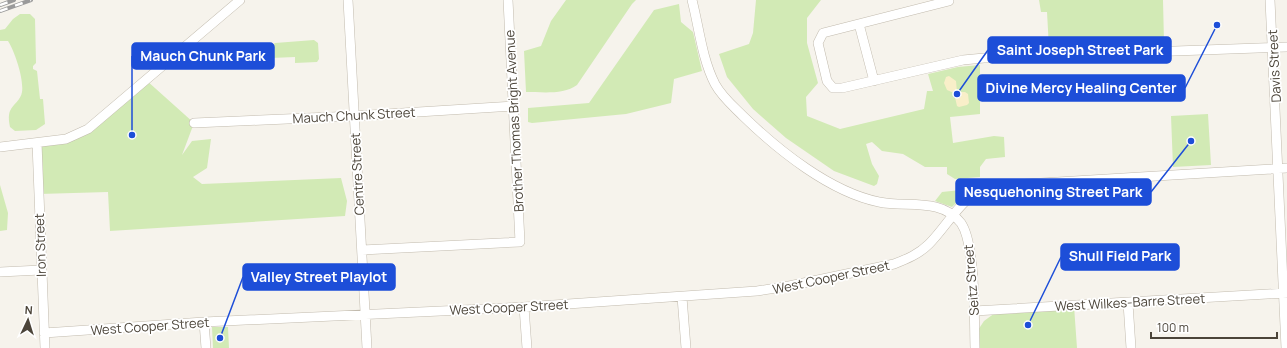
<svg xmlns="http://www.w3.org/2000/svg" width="1287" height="348" viewBox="0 0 1287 348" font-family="Manrope,sans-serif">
	<rect width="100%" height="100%" fill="#f6f3ec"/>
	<!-- green -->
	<path fill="#d2eab5" d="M566 0H636L632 4 577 85C564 95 542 92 526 92L524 51 541 46 551 21Z
		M756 0H821L807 18V43L818 83 806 97 807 116 840 129 924 109 927 91H933L928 74 958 67 980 65V114L950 117 953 143 994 136 1004 137 1005 157 986 159 980 167V177L955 179 947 174V167H925L903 154 882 151 872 142 866 144 872 164 879 176 877 184 874 186 834 171 786 138 753 109 727 77 719 54 749 44 753 33Z
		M1039 0H1163L1164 42 1049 48 1047 12H1041Z
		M679 4 681 22 693 32 702 71 674 79 671 103 626 114 532 123 528 122V108L589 103 654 10Z
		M20 14H30L35 19 36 63 33 66V69L37 71 40 99H43L45 124 36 130 15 131 10 127C9 122 8 116 10 111 13 104 21 100 22 92 24 79 15 52 8 41H0V30L5 29 13 19Z
		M314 40 318 43 319 59 317 62 295 63V57L271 58 270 65 259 66 255 63 256 59 275 43Z
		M146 80 194 123 182 155 192 141 211 139 207 168 193 177 202 184 341 178 347 201 345 216 110 231 108 192 39 194 37 143 88 129Z
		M1208 114 1211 165 1173 167 1171 116Z
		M0 185 8 213 7 230 0 231Z
		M970 189 952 207 935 201 942 192Z
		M1074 306 1077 348H975L978 330 984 321 999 310Z
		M212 327H228L229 348H213Z"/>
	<!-- sand -->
	<path fill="#f9efc9" d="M949 76 956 81 957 92H965L968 94 969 103 967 105 959 107 957 106 954 93 947 90 944 83 946 77Z"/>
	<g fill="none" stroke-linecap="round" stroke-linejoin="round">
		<defs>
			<path id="minor" d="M348 0 367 348
				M692 0C699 27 702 59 715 84 722 97 733 106 743 116 778 150 830 192 879 202 906 208 941 197 961 223 976 245 974 319 975 348
				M1270 0 1286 348
				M949 1 823 33 818 43 827 81 833 88H842L963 60 984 58 1287 47
				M859 24 874 81
				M194 123 354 116 514 106
				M37 143 45 348
				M0 147 66 139 88 129 240 0
				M362 250 520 242 508 0
				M0 272 41 270
				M682 297 686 348
				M1128 303 1131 348
				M524 307 527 348
				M974 311 1287 293
				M204 322 206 348
				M44 333 204 322 524 307 757 291 789 286 894 264C907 259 919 254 929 244 948 225 963 194 990 186L1287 168"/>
		</defs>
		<!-- minor casing -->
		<use href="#minor" stroke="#c2bbae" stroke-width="10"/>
		<!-- minor -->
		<use href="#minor" stroke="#fff" stroke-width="9"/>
		<defs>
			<path id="rail" d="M0 5 14 0
				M0 11 31 0"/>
		</defs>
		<!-- rail casing -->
		<use href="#rail" stroke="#9a9a9a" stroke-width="4"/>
		<!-- rail -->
		<use href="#rail" stroke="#fff" stroke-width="2.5" stroke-dasharray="8" stroke-linecap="butt"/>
	</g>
	<g text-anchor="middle" stroke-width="3.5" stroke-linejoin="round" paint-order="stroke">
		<!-- street labels -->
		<g font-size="13" fill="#4b4439" stroke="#fff">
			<text transform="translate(1274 66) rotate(-93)" y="5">Davis Street</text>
			<text transform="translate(354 115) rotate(-3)" y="5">Mauch Chunk Street</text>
			<text transform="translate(514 121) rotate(-93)" y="5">Brother Thomas Bright Avenue</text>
			<text transform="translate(357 174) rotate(-93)" y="5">Centre Street</text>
			<text transform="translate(40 245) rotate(-92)" y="5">Iron Street</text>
			<text transform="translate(831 277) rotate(-12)" y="5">West Cooper Street</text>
			<text transform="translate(971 280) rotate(-95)" y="5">Seitz Street</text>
			<text transform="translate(1130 302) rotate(-3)" y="5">West Wilkes-Barre Street</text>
			<text transform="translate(509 307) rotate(-3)" y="5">West Cooper Street</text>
			<text transform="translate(150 326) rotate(-4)" y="5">West Cooper Street</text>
		</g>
	</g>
	<!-- callouts -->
	<path fill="none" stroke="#1d4ed8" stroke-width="1.5" d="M957 94L988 50M132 135L132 56M1217 25L1185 88M1191 141L1151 192M1028 325L1061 257M220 338L243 277"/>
	<g fill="#1d4ed8" stroke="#fff" stroke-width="1.5">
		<circle cx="957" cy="94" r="4"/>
		<circle cx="132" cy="135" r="4"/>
		<circle cx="1217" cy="25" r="4"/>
		<circle cx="1191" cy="141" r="4"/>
		<circle cx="1028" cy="325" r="4"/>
		<circle cx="220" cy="338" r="4"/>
	</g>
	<g fill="#1d4ed8" stroke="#1d4ed8" stroke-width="1.5">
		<rect x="988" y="37" width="183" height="26" rx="4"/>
		<rect x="132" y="43" width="142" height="26" rx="4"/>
		<rect x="978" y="75" width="207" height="26" rx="4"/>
		<rect x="956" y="179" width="195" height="26" rx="4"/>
		<rect x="1061" y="244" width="118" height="26" rx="4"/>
		<rect x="243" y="264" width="152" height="26" rx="4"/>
	</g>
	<g font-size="14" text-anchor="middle" font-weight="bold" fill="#fff">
		<text x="1080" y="55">Saint Joseph Street Park</text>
		<text x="203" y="61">Mauch Chunk Park</text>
		<text x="1081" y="93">Divine Mercy Healing Center</text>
		<text x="1053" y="197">Nesquehoning Street Park</text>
		<text x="1120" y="261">Shull Field Park</text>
		<text x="319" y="282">Valley Street Playlot</text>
	</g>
	<!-- north arrow -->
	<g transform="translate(28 320) rotate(4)" stroke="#ffffff" stroke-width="3" paint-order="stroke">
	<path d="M0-3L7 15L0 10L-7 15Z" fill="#4b4439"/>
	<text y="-6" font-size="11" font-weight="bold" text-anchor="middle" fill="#4b4439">N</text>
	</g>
	<!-- scale -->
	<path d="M1151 332v6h126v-6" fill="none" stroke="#4b4439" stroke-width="2"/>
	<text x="1157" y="332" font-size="12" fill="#4b4439" stroke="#ffffff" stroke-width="3" paint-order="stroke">100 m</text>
</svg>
